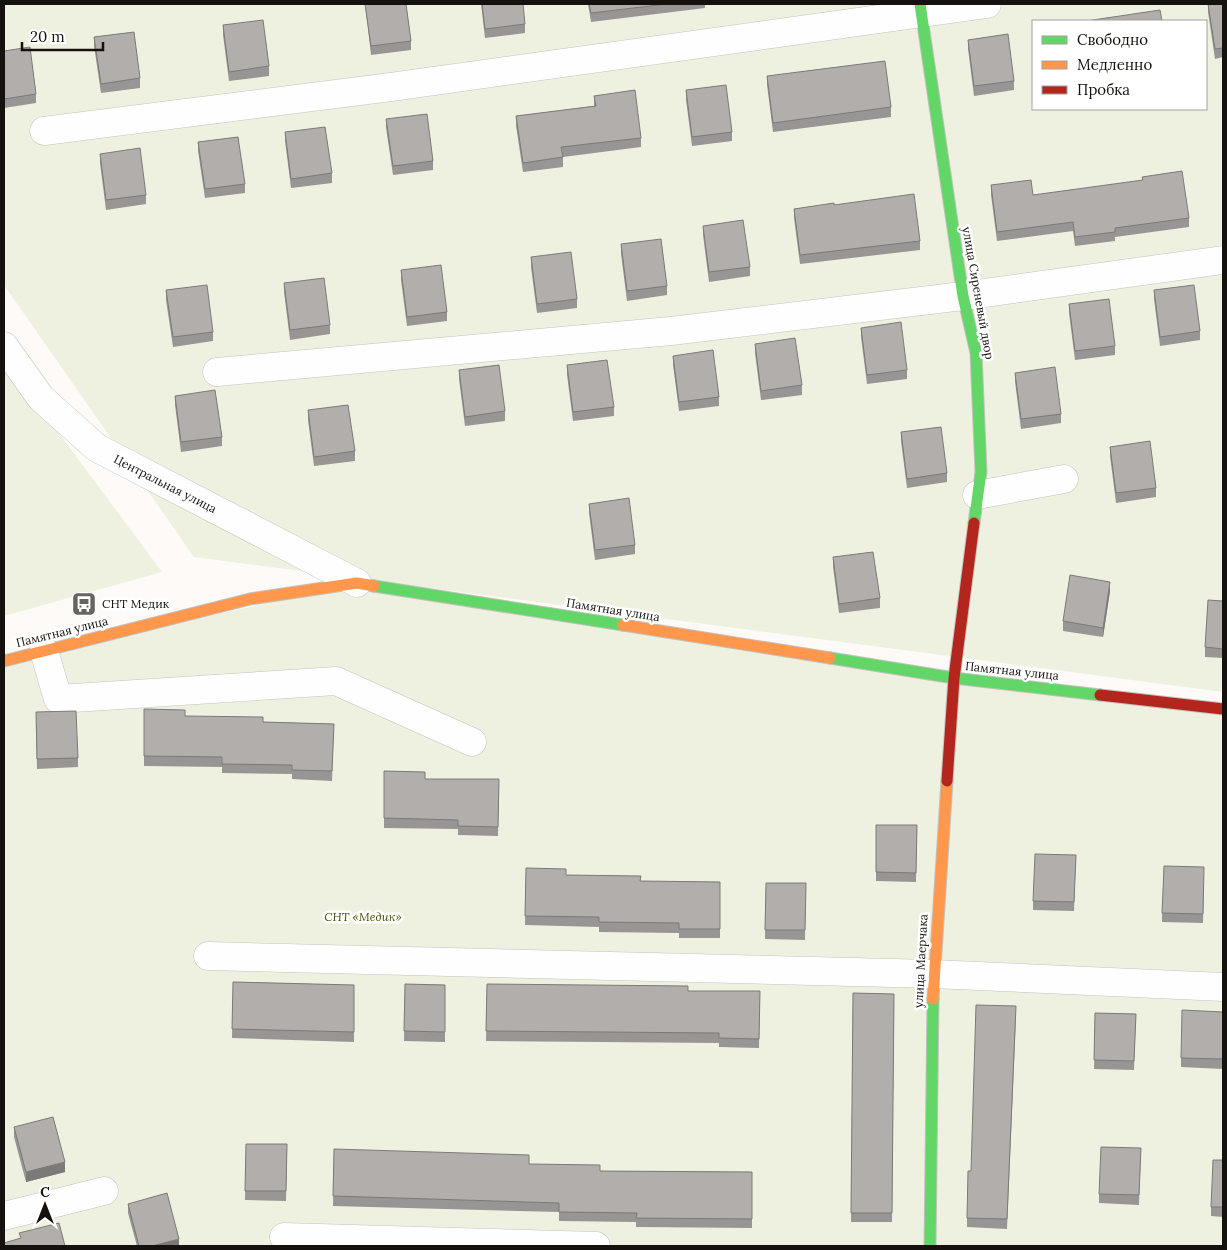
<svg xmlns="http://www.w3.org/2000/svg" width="1227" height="1250" viewBox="0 0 1227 1250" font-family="Lora,serif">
	<rect width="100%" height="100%" fill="#fdfaf7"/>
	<!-- garden -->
	<path fill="#eff1e0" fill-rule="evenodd" d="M4 4H1223V692L194 557 4 285ZM1033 21H1206V109H1033Z
		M4 359 162 572 4 616Z
		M357 583 1223 712V1246H4V662Z"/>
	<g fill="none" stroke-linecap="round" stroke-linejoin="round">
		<defs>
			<path id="street" d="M44 131 391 87 987 4
				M4 346 41 398 97 448 357 583
				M217 372 671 331 963 296 1223 260
				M977 495 1064 479
				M44 651 58 699 336 681 472 742
				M208 956 933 974 1223 987
				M4 1216 104 1191
				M284 1237 596 1246"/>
			<path id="fast" d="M920 4 963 296 976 353 981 472 974 523
				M374 586 623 625
				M830 658 954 678 1100 695
				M930 1246 933 999"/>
			<path id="slow" d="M623 625 830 658
				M4 661 250 599 357 583 374 586
				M933 999 947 781"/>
			<path id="jam" d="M1100 695 1223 709
				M947 781 954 678 974 523"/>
		</defs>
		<!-- street casing -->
		<use href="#street" stroke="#c3c1be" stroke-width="29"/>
		<!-- fast casing -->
		<use href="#fast" stroke="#c3c1be" stroke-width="13"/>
		<!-- slow casing -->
		<use href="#slow" stroke="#c3c1be" stroke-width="13"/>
		<!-- jam casing -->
		<use href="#jam" stroke="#c3c1be" stroke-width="13"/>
		<!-- street -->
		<use href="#street" stroke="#fffefe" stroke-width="28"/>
		<!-- fast -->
		<use href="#fast" stroke="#63d668" stroke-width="11"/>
		<!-- slow -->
		<use href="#slow" stroke="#ff974d" stroke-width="11"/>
		<!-- jam -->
		<use href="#jam" stroke="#b3261e" stroke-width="11"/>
	</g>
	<!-- wall -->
	<path fill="#989694" d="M365 4H406L411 41V50L371 55Z
		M481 4H523L525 24V33L485 38Z
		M588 4H705V8L591 22Z
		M1208 4H1223V57L1215 59 1208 12Z
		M223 25 269 66V76L229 81 223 35Z
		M94 37 140 78V88L101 93 94 46Z
		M968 40 1014 81V90L974 96 968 49Z
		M4 51 36 94V103L4 108Z
		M767 76 891 107V117L773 132 767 85Z
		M686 90 732 132V141L692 146 686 100Z
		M594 96 641 138V147L563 157V167L523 172 516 126V116L594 106Z
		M386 119 433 161V170L393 175 386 128Z
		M285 132 332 173V183L291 188 285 141Z
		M198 142 245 184V193L205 198 198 151Z
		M100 154 146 195V204L106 210 100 163Z
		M991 185 1033 195 1189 218V227L1115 237V241L1075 246 1073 231 997 241 991 195Z
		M834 205 920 241V250L800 264 794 218V209Z
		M703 226 750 267V276L709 282 703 235Z
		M621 244 667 286V295L627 301 621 254Z
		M531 257 577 299V308L537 313 531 267Z
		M401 270 447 312V321L407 326 401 280Z
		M284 283 330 325V334L290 340 284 292Z
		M166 290 213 332V341L173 347 166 300Z
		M1154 290 1200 331V340L1160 346 1154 299Z
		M1069 304 1115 346V355L1075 360 1069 313Z
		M861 328 907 370V379L867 384 861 337Z
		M755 344 802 385V395L761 400 755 353Z
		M673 356 719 397V406L679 411 673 365Z
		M567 365 614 407V416L573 421 567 375Z
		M459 370 505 411V421L465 426 459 379Z
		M1015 373 1061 414V423L1021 429 1015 382Z
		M175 396 222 437V446L181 452 175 405Z
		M308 410 355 451V461L314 466 308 420Z
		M901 432 947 473V482L907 488 901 441Z
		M1110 447 1156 488V497L1116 503 1110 456Z
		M589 504 635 545V554L595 560 589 513Z
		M833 557 880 598V608L839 613 833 567Z
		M1110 591 1103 637 1063 631V621Z
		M1223 601V658L1205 657V647Z
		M144 709 185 716 263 722 334 724 332 781 292 779V774L222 773V767L144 766Z
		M36 722 78 758V767L37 769Z
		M384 771 425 779H499L498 836 458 835V829L384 828Z
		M876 825H917L916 882 876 881Z
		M1076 855 1074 911 1033 910V901Z
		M526 868 566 875 640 881 720 882V938H679V933L599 932V927L525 925Z
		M1204 876 1203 923 1162 922V913Z
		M766 883H806L805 940 765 939Z
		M233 982 354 985V1042L232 1038Z
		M405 984 445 985V1042L404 1041Z
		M487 984 688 991 760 992 759 1048 719 1047V1043L486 1041Z
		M853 993 894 994 892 1222H851Z
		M1223 1012V1069L1181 1067V1058Z
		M1095 1013 1136 1014 1134 1070 1094 1069Z
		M1016 1016 1007 1229 967 1227V1218L971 1171Z
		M14 1127 65 1172 26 1182 14 1137Z
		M246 1144H287L286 1201 245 1200Z
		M1141 1148 1139 1205 1099 1203V1194Z
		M334 1149 600 1171 752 1172V1228L636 1227V1222L559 1221V1212L333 1206Z
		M1223 1160V1217L1211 1216V1207Z
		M128 1204 179 1246H137L128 1213Z"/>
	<!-- shaded-wall -->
	<path fill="#7c7a78" d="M1110 582V591L1103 637V628Z
		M65 1162V1172L26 1182V1172Z
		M179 1239V1246H152Z"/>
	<!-- building -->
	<path fill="#b1aeac" stroke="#7c7a78" d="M365 4H406L411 41 371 46Z
		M482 4H523L525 24 485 29Z
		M589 4H667L591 13Z
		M1208 4H1223V48L1215 49Z
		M1160 10 1162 21H1086Z
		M263 20 269 66 229 72 223 25Z
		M134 32 140 78 101 84 94 37Z
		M1008 34 1014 81 974 86 968 40Z
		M30 47 36 94 4 99V51Z
		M885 61 891 107 773 123 767 76Z
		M726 85 732 132 692 137 686 90Z
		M635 90 641 138 561 147 563 157 523 163 516 116 596 106 594 96Z
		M427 114 433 161 393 166 386 119Z
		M325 127 332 173 291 179 285 132Z
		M238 137 245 184 205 189 198 142Z
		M140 148 146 195 106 200 100 154Z
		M1182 171 1189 218 1115 228V232L1075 237 1073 222 997 232 991 185 1031 180 1033 195 1143 180 1142 177Z
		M914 194 920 241 800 255 794 209 834 203V205Z
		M743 220 750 267 709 272 703 226Z
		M661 239 667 286 627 291 621 244Z
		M571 252 577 299 537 304 531 257Z
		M441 265 447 312 407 317 401 270Z
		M324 278 330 325 290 330 284 283Z
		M207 285 213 332 173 337 166 290Z
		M1194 285 1200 331 1160 337 1154 290Z
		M1109 299 1115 346 1075 351 1069 304Z
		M901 322 907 370 867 375 861 328Z
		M795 338 802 385 761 391 755 344Z
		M713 350 719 397 679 402 673 356Z
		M607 360 614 407 573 412 567 365Z
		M499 365 505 411 465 417 459 370Z
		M1055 367 1061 414 1021 419 1015 373Z
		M215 390 222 437 181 442 175 396Z
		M348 405 355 451 314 457 308 410Z
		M941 427 947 473 907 479 901 432Z
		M1150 441 1156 488 1116 493 1110 447Z
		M629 498 635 545 595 550 589 504Z
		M873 552 880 598 839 604 833 557Z
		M1070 575 1110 582 1103 628 1063 621Z
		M1208 600 1223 601V649L1205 647Z
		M144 709 185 710V716L263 717V722L334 724 332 771 292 770V765L222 764V757L144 756Z
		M76 711 78 758 37 759 36 712Z
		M384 771 425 772V779H499L498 827 458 826V820L384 818Z
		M876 825H917L916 873 876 872Z
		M1035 854 1076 855 1074 902 1033 901Z
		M1164 866 1204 867 1203 914 1162 913Z
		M526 868 566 869V875L641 876 640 881 720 882V929H679V923L599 922V917L525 916Z
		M766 883H806L805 930H765Z
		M233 982 354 985V1032L232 1029Z
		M405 984 445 985V1032L404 1031Z
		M487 984 688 986V991H760L759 1039 719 1038V1033L486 1031Z
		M853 993 894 994 892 1213H851Z
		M976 1005 1016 1006 1007 1219 967 1218 968 1171H971Z
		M1182 1010 1223 1012V1059L1181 1058Z
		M1095 1013 1136 1014 1134 1061 1094 1060Z
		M53 1117 65 1162 26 1172 14 1127Z
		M246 1144H287L286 1191H245Z
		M1101 1147 1141 1148 1139 1195 1099 1194Z
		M334 1149 529 1155V1164L600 1165V1171L752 1172V1219L636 1218 637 1213 559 1212V1203L333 1196Z
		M1213 1160H1223V1207H1211Z
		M167 1193 179 1239 152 1246H139L128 1204Z
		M59 1223 65 1246H4V1243L21 1238 19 1233Z"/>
	<!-- icons -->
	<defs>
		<symbol id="bus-square" viewBox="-11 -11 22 22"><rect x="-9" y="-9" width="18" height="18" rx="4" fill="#666360" stroke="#fff"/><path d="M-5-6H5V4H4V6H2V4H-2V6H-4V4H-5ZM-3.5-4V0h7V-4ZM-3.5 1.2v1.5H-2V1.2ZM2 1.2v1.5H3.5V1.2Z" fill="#fff"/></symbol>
	</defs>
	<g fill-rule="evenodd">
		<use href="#bus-square" x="70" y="590" width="28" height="28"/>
	</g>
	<g text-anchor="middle" stroke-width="5" stroke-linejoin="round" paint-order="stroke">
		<!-- street labels -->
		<g font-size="12" fill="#14110f" stroke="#fff">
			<text transform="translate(978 293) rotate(80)" y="4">улица Сиреневый двор</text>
			<text transform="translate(165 484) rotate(27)" y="4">Центральная улица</text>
			<text transform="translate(613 610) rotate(9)" y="4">Памятная улица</text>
			<text transform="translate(62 632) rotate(-14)" y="4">Памятная улица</text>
			<text transform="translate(1012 671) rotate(6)" y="4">Памятная улица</text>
			<text transform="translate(921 961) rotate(-87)" y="4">улица Маерчака</text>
		</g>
		<!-- poi labels -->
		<g font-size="12" fill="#14110f" stroke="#fff" text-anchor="start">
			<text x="102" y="608">СНТ Медик</text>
		</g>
		<!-- park labels -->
		<g font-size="12" font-style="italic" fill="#475009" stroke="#fff">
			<text x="363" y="921">СНТ «Медик»</text>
		</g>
	</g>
	<!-- border -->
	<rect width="1227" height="1250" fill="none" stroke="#14110f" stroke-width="10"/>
	<!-- legend -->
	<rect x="1032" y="20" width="175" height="90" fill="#ffffff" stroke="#a1a09f"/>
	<rect x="1042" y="36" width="25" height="8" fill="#63d668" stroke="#a1a09f"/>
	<text x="1077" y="45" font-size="15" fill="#14110f">Свободно</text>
	<rect x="1042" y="61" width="25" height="8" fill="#ff974d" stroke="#a1a09f"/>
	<text x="1077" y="70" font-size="15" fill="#14110f">Медленно</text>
	<rect x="1042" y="86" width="25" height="8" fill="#b3261e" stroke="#a1a09f"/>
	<text x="1077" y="95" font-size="15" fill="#14110f">Пробка</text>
	<!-- north arrow -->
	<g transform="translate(45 1205)" stroke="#ffffff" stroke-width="4" paint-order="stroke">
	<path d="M0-4L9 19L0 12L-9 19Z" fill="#14110f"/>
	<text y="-8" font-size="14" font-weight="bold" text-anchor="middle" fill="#14110f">С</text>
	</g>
	<!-- scale -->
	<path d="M22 42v8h81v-8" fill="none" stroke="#14110f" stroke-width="2.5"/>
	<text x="30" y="42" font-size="15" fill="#14110f" stroke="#ffffff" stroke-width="4" paint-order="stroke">20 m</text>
</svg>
